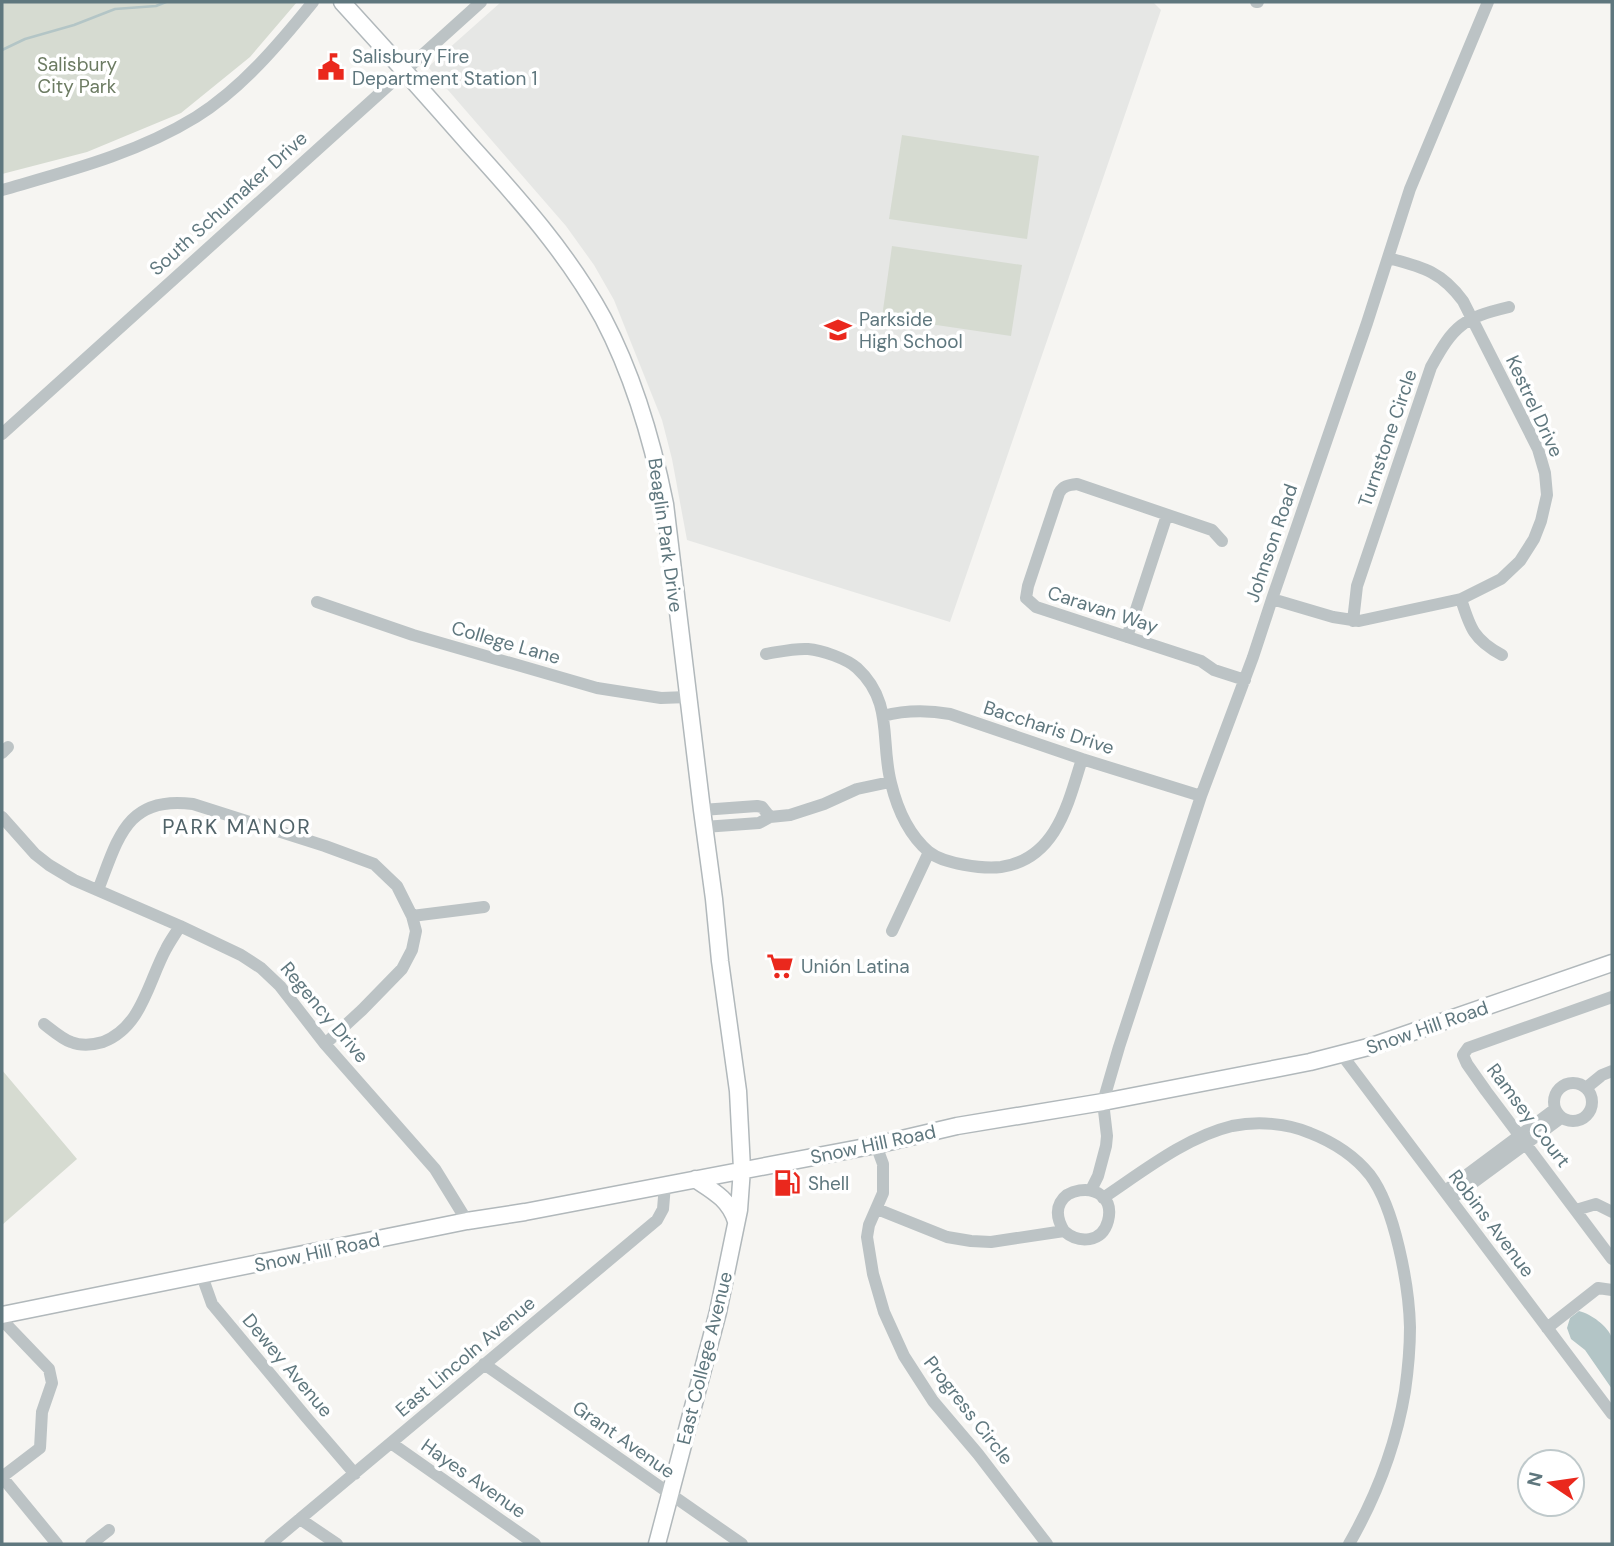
<svg xmlns="http://www.w3.org/2000/svg" width="1614" height="1546" viewBox="0 0 1614 1546" font-family="'DM Sans',sans-serif">
	<rect width="100%" height="100%" fill="#f6f5f2"/>
	<!-- built -->
	<path fill="#e6e7e5" d="M501 2H1153L1161 10 950 622 687 540 672 459 662 420 614 300 594 265 566 226 428 67Z"/>
	<!-- green -->
	<path fill="#d6dbd1" d="M2 2H297L250 57 181 113 87 152 2 174Z
		M902 135 1039 156 1027 239 889 219Z
		M892 246 1022 265 1011 336 882 317Z
		M2 1070 77 1159 2 1225Z"/>
	<!-- water -->
	<path fill="#b3c5c6" d="M1579 1311C1591 1314 1608 1326 1612 1338 1614 1345 1612 1379 1612 1389L1585 1350 1571 1339 1567 1328 1570 1318Z"/>
	<g fill="none" stroke-linecap="round" stroke-linejoin="round">
		<!-- stream -->
		<path stroke="#b3c5c6" stroke-width="2.5" d="M2 50 25 39 74 25 115 9 156 6 166 2"/>
		<defs>
			<path id="major" d="M342 2C385 49 428 97 470 145 519 199 568 254 603 318 634 377 652 439 665 504L702 810 714 899 720 961 738 1091 742 1169 739 1210 718 1312 657 1544
				M695 1179C713 1191 729 1199 736 1221
				M2 1315 467 1221 525 1212 876 1145 957 1126 1103 1102 1310 1062 1372 1046 1612 963"/>
		</defs>
		<!-- major casing -->
		<use href="#major" stroke="#b1b8bb" stroke-width="19"/>
		<!-- minor -->
		<path stroke="#bcc3c5" stroke-width="12" d="M1256 2H1258
			M2 190C68 171 136 154 196 117 242 88 279 44 313 2
			M2 434 481 2
			M1222 541 1212 530 1077 484C1068 485 1063 486 1059 493L1028 586 1026 598 1036 607 1201 661 1214 670 1245 680
			M1272 599 1333 617 1359 621 1461 599 1501 579 1520 561 1534 539 1541 521 1547 495 1545 473 1538 449 1463 301C1441 271 1422 267 1388 258
			M1461 599C1470 628 1474 640 1502 655
			M317 602 413 635 597 688 661 698 688 697
			M1353 621 1357 586 1431 367C1454 325 1463 318 1509 307
			M1127 637 1167 515
			M766 654C779 652 794 648 808 649 822 650 847 659 857 668 894 702 880 741 891 783 897 808 909 835 929 852 944 864 983 869 1001 867 1056 859 1068 804 1082 759
			M883 716C906 710 927 710 950 714L1082 759 1201 796
			M2 753 8 747
			M702 810 757 806 762 807 770 817
			M2 817 35 854 49 865 74 880 180 926 241 955 261 968 280 986 325 1044 435 1169 467 1221
			M704 827 759 823 770 817 790 815 824 804 857 789 890 782
			M98 890C118 839 126 795 193 804L325 846 374 864 397 886 412 916 416 931 412 950 402 969 362 1010 325 1044
			M412 916 484 907
			M892 931 929 852
			M1612 997 1468 1048 1463 1055 1467 1064 1486 1091 1612 1259
			M44 1024C52 1030 62 1039 71 1042 81 1046 93 1045 103 1042 142 1027 148 982 166 949 170 941 176 933 180 926
			M1342 1055 1612 1414
			M1554 1102a19 19 0 1 1 38 0a19 19 0 1 1-38 0Z
			M1586 1088 1602 1075 1612 1071
			M876 1145 883 1164V1193L869 1225 867 1237 873 1274 884 1312 904 1356 933 1401 978 1454 1047 1544
			M1091 1190 1098 1176 1106 1146 1107 1136 1103 1102 1119 1047 1201 796 1253 657 1272 599 1367 323 1410 189 1488 2
			M1445 1191 1555 1109
			M1103 1198C1142 1172 1186 1137 1232 1126 1257 1121 1287 1123 1310 1133 1333 1142 1354 1155 1370 1175 1395 1208 1409 1286 1410 1327 1410 1348 1408 1370 1405 1391 1396 1445 1376 1497 1349 1544
			M1451 1199 1561 1118
			M877 1209 947 1237 971 1241 991 1242 1064 1231C1079 1244 1102 1243 1108 1221 1120 1174 1035 1183 1064 1231
			M1576 1210 1596 1204 1612 1212
			M202 1276 212 1304 306 1417 355 1474
			M2 1320 49 1369 52 1383 42 1412 40 1448 2 1477
			M1547 1328 1598 1288 1612 1290
			M484 1364 742 1544
			M391 1443 535 1544
			M2 1477 57 1544
			M300 1519 337 1544
			M91 1544 109 1530
			M270 1544 657 1220 663 1209 665 1185"/>
		<!-- major -->
		<use href="#major" stroke="#fff" stroke-width="16"/>
	</g>
	<!-- icons -->
	<defs>
		<symbol id="civic-bare" viewBox="-9 -9 18 18"><path d="M-.6-6.5H3V-4.5H.6V-3L4-1V1h2V6H-6V1h2V-1L-.6-3ZM-1.2 2.5V6h2.4V2.5Z" fill="#ea281d" stroke="#fff" stroke-width="2.5" paint-order="stroke"/></symbol>
		<symbol id="school-bare" viewBox="-9 -9 18 18"><path d="M0-5L7-2L0 1L-7-2ZM-4 1L0 2.5L4 1V4Q0 6-4 4Z" fill="#ea281d" stroke="#fff" stroke-width="2.5" paint-order="stroke"/></symbol>
		<symbol id="supermarket-bare" viewBox="-9 -9 18 18"><path d="M-6-5.5h2.5l.6 2H6L4.5 2H-2.5L-4.4-4H-6ZM-1.5 3.2a1.3 1.3 0 1 0 .1 0ZM3 3.2a1.3 1.3 0 1 0 .1 0Z" fill="#ea281d" stroke="#fff" stroke-width="2.5" paint-order="stroke"/></symbol>
		<symbol id="fuel-bare" viewBox="-9 -9 18 18"><path d="M-5.5-6h7V0h2V4h1.3V-2.5L3-4.5l.8-.8L6-3V5H2.5V1h-1V6h-7ZM-4.2-4.7v3.2H.2V-4.7Z" fill="#ea281d" stroke="#fff" stroke-width="2.5" paint-order="stroke"/></symbol>
	</defs>
	<g fill-rule="evenodd">
		<use href="#civic-bare" x="312" y="48" width="38" height="38"/>
		<use href="#school-bare" x="819" y="311" width="38" height="38"/>
		<use href="#supermarket-bare" x="761" y="947" width="38" height="38"/>
		<use href="#fuel-bare" x="768" y="1164" width="38" height="38"/>
	</g>
	<g text-anchor="middle" stroke-width="7" stroke-linejoin="round" paint-order="stroke">
		<!-- poi labels -->
		<g font-size="19" fill="#5f777e" stroke="#fff" text-anchor="start">
			<text x="352" y="63">Salisbury Fire<tspan x="352" dy="22">Department Station 1</tspan></text>
			<text x="859" y="326">Parkside<tspan x="859" dy="22">High School</tspan></text>
			<text x="801" y="973">Unión Latina</text>
			<text x="808" y="1190">Shell</text>
		</g>
		<!-- park labels -->
		<g font-size="19" fill="#6c7b62" stroke="#fff">
			<text x="77" y="71">Salisbury<tspan x="77" dy="22">City Park</tspan></text>
		</g>
		<!-- street labels -->
		<g font-size="19" fill="#5f777e" stroke="#fff">
			<text transform="translate(228 203) rotate(-42)" y="7">South Schumaker Drive</text>
			<text transform="translate(1535 406) rotate(65)" y="7">Kestrel Drive</text>
			<text transform="translate(1387 438) rotate(-71)" y="7">Turnstone Circle</text>
			<text transform="translate(666 535) rotate(82)" y="7">Beaglin Park Drive</text>
			<text transform="translate(1271 543) rotate(-71)" y="7">Johnson Road</text>
			<text transform="translate(1103 609) rotate(18)" y="7">Caravan Way</text>
			<text transform="translate(506 642) rotate(16)" y="7">College Lane</text>
			<text transform="translate(1049 727) rotate(18)" y="7">Baccharis Drive</text>
			<text transform="translate(325 1012) rotate(50)" y="7">Regency Drive</text>
			<text transform="translate(1427 1027) rotate(-19)" y="7">Snow Hill Road</text>
			<text transform="translate(1529 1115) rotate(53)" y="7">Ramsey Court</text>
			<text transform="translate(873 1144) rotate(-12)" y="7">Snow Hill Road</text>
			<text transform="translate(1492 1223) rotate(53)" y="7">Robins Avenue</text>
			<text transform="translate(317 1252) rotate(-12)" y="7">Snow Hill Road</text>
			<text transform="translate(465 1356) rotate(-40)" y="7">East Lincoln Avenue</text>
			<text transform="translate(704 1358) rotate(-76)" y="7">East College Avenue</text>
			<text transform="translate(288 1365) rotate(50)" y="7">Dewey Avenue</text>
			<text transform="translate(969 1410) rotate(52)" y="7">Progress Circle</text>
			<text transform="translate(624 1439) rotate(35)" y="7">Grant Avenue</text>
			<text transform="translate(474 1478) rotate(35)" y="7">Hayes Avenue</text>
		</g>
		<!-- neighbourhood labels -->
		<g font-size="21" letter-spacing="2" fill="#516369" stroke="#fff">
			<text x="237" y="834">PARK MANOR</text>
		</g>
	</g>
	<!-- border -->
	<rect width="1614" height="1546" fill="none" stroke="#5f777e" stroke-width="7"/>
	<!-- north arrow -->
	<g transform="translate(1551 1483) rotate(283)"><circle r="33" fill="#ffffff" stroke="#bfc9cb" stroke-width="2"/>
	<path d="M0-5L12 26L0 18L-12 26Z" fill="#ea281d"/>
	<text y="-10" font-size="19" font-weight="bold" text-anchor="middle" fill="#5f777e">N</text>
	</g>
</svg>
